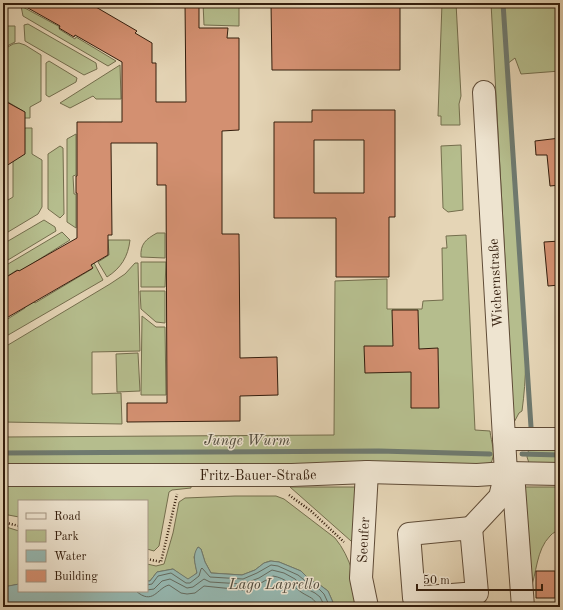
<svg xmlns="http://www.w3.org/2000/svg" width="563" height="610" viewBox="0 0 563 610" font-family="'Old Standard TT',serif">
	<rect width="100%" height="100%" fill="#e5d5b6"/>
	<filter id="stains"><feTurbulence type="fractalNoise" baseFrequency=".005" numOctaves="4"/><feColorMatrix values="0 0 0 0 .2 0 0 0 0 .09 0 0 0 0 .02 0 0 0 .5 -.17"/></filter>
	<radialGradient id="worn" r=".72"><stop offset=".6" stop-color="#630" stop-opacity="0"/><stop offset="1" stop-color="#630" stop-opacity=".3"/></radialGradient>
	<!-- green -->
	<path fill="#b5bd8d" stroke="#746e4d" d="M203 3H239V26L204 25Z
		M442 3H456L461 96 459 104 460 125H441V116H438Z
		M491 3H560V71L521 74 515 58 507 64C509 115 512 165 516 216 522 280 531 346 522 411L519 413 511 428 512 389Z
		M21 6 60 27 59 29 75 39 76 37 116 61 108 66 23 16Z
		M28 24 96 63 97 69 84 75 25 41 24 25Z
		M5 26H15V42L3 48V27Z
		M19 43 25 45 41 55V101L30 107V118H23V111L3 99V50L13 44Z
		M49 61 77 78 76 82 49 97 46 95V63Z
		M120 65 121 99H96L93 96 70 108 60 103Z
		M25 128H32V154L42 160V207L38 214 3 235V203L13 197V160Z
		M76 134V175L73 176 74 194H76V228L67 222V139Z
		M461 145 463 210 448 212 443 208 441 146Z
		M60 146 63 148 64 214 60 218 48 209V154Z
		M44 220 55 227 56 231 3 263V244Z
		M62 232 70 240 19 272 17 270 3 279V267Z
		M157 233H165V258L141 257C140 244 146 239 157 233Z
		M466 235 475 430 490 431C491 442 497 455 490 464L3 466V437L334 435 335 281 387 279V309H422L423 301 443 300 442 248H447L446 236Z
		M108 240H130C128 257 121 268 107 277L98 262 109 255Z
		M141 262H166L165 287H141Z
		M94 263 103 280 3 338V322L25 308 24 304 32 300 35 303 92 269 90 266Z
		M135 263H138L140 351 92 352V394L121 393 122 424 3 422V348L110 284 125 274Z
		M140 291H165V323L156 322 141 309Z
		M142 316 156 327H165L166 395H141Z
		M138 353 140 391 117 392 116 354Z
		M560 444V466L529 463 527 457 529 448Z
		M3 483 191 484V488L172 490 169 492 159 546 154 551 147 549V501H19V517L3 514Z
		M290 487H356L354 544 351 541Z
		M519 487H560V528C557 532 553 532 550 536 536 550 537 573 530 591Z
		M235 496H276L284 499 335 538C351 557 356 584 363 607H335L328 591 320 585 310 580 301 571 279 562 270 561 264 563 255 570 242 575 211 573 205 562 201 549 198 547 194 557 197 573 188 580 173 569 157 572 150 581H147V564L156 566 164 564 173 533 179 502 185 498Z
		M3 526 19 531V584L5 587H3Z"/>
	<!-- water -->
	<path fill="#96b8b1" stroke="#6f7a6f" d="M198 547 201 549 205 562 211 573 242 575 255 570 264 563 271 561 279 562 301 571 310 580 320 585 328 591 335 607H3V587L19 584V591H147V581H150L157 572 173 569 188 579 197 573C195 563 192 555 198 547Z"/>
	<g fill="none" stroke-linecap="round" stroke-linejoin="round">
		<!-- shore -->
		<path stroke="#656b5f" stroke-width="1" d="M147 585 152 584 158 576 171 573 186 583H190L199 576 201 569 202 568 210 577 243 579 257 573 271 565 278 566 298 575 308 583 318 588 324 594 330 607
			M147 590 154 589 162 581 170 579 187 588 193 587 204 579 210 582 243 584 259 578 272 570 284 573 295 579 305 588 315 593 320 597 325 607
			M136 591C153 606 157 588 169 585L181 593 187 594 195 593 204 586 243 590 261 583 273 576C285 578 292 585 301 592 310 598 314 597 318 607"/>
		<!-- stream -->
		<path stroke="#6f7a6f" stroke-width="5" d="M503 3 531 427
			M3 453 379 451 490 454
			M522 454 560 455"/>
	</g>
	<!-- building -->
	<path fill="#d39071" stroke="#341e0d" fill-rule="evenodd" d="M19 3H89L137 31 135 33 152 43V63H156V102H186L185 3H199V28H228L227 38H239V130L222 131V234H239L240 358 277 357 278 395 240 396V421L127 422V403H167L166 185H157V143H111L112 235H108V255L91 265 93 268 3 320V279L18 270 19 271 77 238V193H76V176H77V122H122V62L75 35 74 37 59 28 60 26Z
		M271 3H400V70H272Z
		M3 100 25 112V154L3 168Z
		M312 110H395V217H389V277H336V218H274V122H312ZM314 140H364V193H314Z
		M560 138V185L550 186 547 155H536L535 141Z
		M560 241V285L548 286 544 242Z
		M392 310H418L419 349 438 348 439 408H411V372L365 373 364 346H393Z
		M536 571H555V598H536Z"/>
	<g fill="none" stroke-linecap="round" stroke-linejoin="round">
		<defs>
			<g id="minor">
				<path d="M504 439H560"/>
				<path d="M367 472 361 578 367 607"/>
				<path d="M513 473 523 607"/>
				<path id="s1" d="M3 475H292L367 472 477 475 506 473 560 474"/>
				<path d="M471 528 500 497 506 473 484 92"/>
				<path d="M471 528 477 593 414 598 409 534Z"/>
			</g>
		</defs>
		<!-- minor casing -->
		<use href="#minor" stroke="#604c37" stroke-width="24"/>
		<!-- path -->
		<path stroke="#341e0d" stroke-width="2.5" stroke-dasharray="1 2" stroke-linecap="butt" d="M289 495 311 511 344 542
			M3 522 19 526
			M147 559 161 562 177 494"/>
		<!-- minor -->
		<use href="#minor" stroke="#eee4d0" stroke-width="22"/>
	</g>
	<g text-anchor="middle" stroke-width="3" stroke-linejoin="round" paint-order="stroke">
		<!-- street labels -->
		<g font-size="14" fill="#341e0d" stroke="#eee4d0">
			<text transform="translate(495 283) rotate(-93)" y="5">Wichernstraße</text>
			<text dy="5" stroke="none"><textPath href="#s1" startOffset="255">Fritz-Bauer-Straße</textPath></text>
			<text transform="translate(363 540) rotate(-87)" y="5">Seeufer</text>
		</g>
		<!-- water labels -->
		<g font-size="15" font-style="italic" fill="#514c3e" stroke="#eee4d0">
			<text x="247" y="445">Junge Wurm</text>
			<text x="274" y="589">Lago Laprello</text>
		</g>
	</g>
	<!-- margin -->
	<rect width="563" height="610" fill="none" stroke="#e5d5b6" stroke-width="16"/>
	<rect x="4" y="4" width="555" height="602" fill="none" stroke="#341e0d" stroke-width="2"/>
	<rect x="8" y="8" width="547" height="594" fill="none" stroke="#341e0d"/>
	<!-- legend -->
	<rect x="18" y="500" width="130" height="92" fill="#eee4d0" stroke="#a49582"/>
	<rect x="26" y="513" width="20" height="6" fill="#eee4d0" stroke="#a49582"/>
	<text x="54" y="520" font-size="12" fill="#341e0d">Road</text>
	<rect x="26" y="530" width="20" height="12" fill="#b5bd8d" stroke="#a49582"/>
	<text x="54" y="540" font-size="12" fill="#341e0d">Park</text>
	<rect x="26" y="550" width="20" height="12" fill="#96b8b1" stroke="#a49582"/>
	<text x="54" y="560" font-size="12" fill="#341e0d">Water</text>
	<rect x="26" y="570" width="20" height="12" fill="#d39071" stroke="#a49582"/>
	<text x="54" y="580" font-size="12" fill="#341e0d">Building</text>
	<!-- scale -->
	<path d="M417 584v6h125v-6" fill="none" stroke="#341e0d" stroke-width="2"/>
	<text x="423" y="584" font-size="12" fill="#341e0d" stroke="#eee4d0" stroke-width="3" paint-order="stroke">50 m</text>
	<rect width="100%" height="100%" filter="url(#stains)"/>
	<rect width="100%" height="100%" fill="url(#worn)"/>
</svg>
